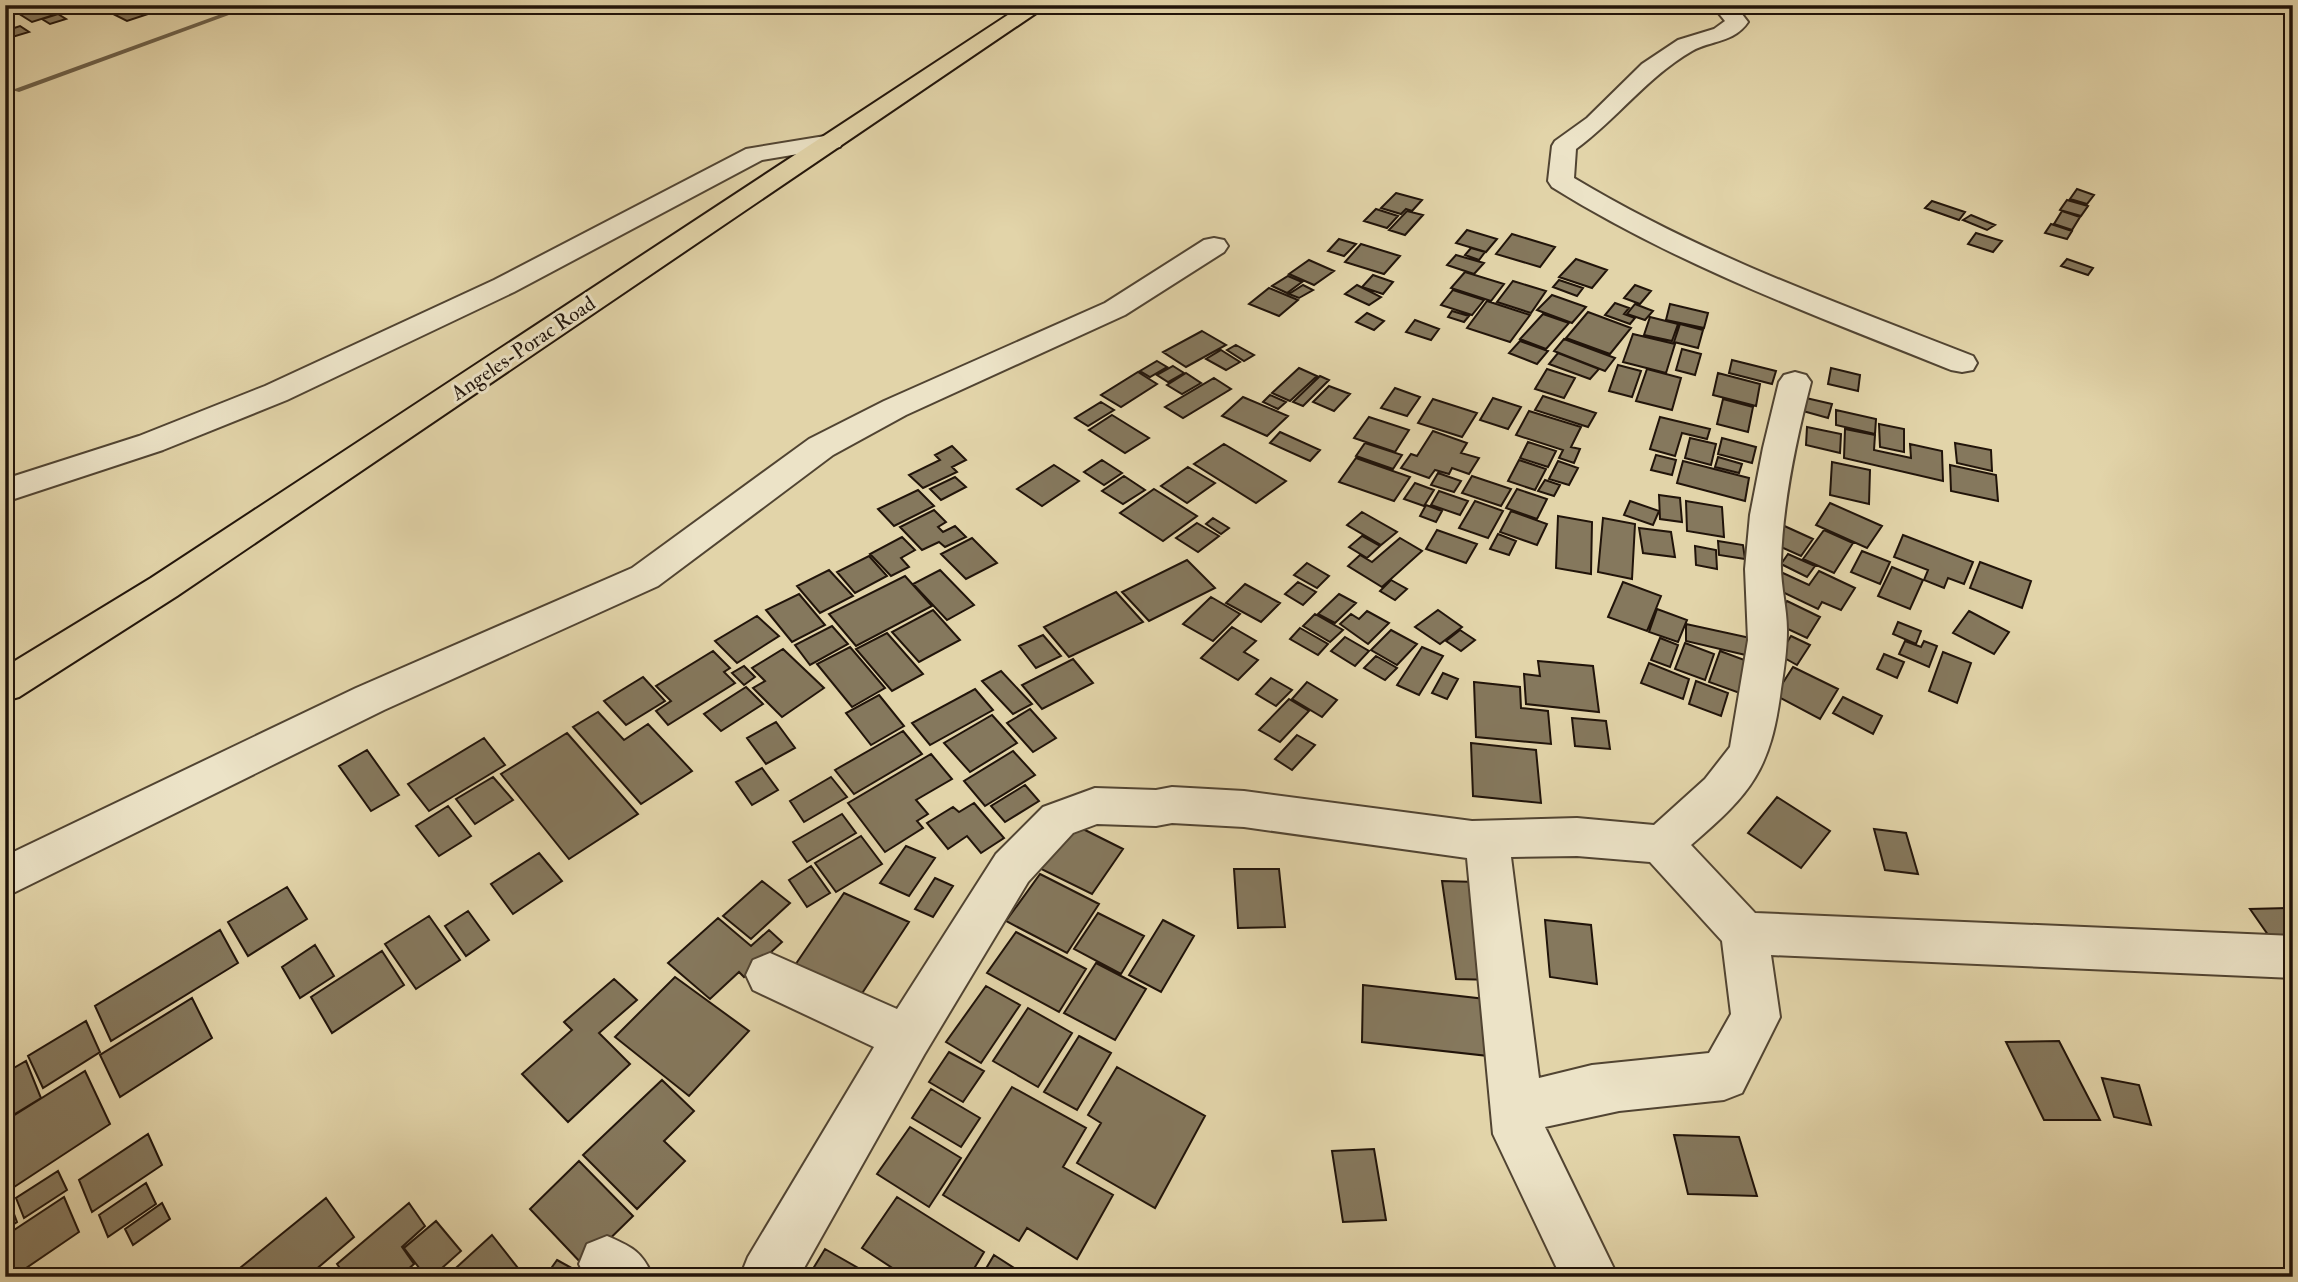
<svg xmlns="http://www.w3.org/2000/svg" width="2298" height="1282" viewBox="0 0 2298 1282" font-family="'IM FELL Double Pica',serif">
	<rect width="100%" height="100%" fill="#e2d4a9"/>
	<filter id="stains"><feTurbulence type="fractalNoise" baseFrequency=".00286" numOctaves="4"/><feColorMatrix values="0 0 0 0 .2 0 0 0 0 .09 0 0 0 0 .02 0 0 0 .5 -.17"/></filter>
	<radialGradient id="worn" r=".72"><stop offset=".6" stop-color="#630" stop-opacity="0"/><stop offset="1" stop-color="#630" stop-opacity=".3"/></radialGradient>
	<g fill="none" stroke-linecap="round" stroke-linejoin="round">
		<!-- stream -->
		<path fill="#6d6049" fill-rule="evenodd" d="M246 5H256L19 92 12 90Z"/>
	</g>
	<!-- building -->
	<path fill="#85785d" stroke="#21140a" stroke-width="2" d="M5 5H75L79 7 32 22Z
		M140 7 151 13 127 21 115 15Z
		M58 14 66 19 50 24 42 19Z
		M20 26 29 32 9 38 5 36V31Z
		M2077 189 2094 195 2087 204 2070 199Z
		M1396 193 1422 200 1412 211 1406 209 1401 214 1381 208Z
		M2067 200 2088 206 2081 216 2060 210Z
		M1932 201 1965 212 1959 220 1925 208Z
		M1376 209 1398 216 1387 228 1364 221Z
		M1407 211 1423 215 1405 235 1389 230Z
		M2062 211 2080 217 2072 230 2054 224Z
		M1971 215 1995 225 1987 230 1963 220Z
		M2051 224 2072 231 2067 239 2045 233Z
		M1467 230 1497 239 1486 252 1456 243Z
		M1976 233 2002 241 1993 252 1968 244Z
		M1512 234 1555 247 1540 267 1496 254Z
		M1339 239 1356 244 1344 256 1328 251Z
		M1361 244 1400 256 1384 274 1345 262Z
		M1471 248 1485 252 1479 260 1465 255Z
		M1456 255 1484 263 1474 274 1447 265Z
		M1576 259 1607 270 1592 288 1559 277Z
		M2067 259 2093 268 2088 275 2061 266Z
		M1309 260 1334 271 1314 285 1289 274Z
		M1465 272 1504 284 1491 301 1451 288Z
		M1373 275 1393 282 1383 294 1362 287Z
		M1288 276 1302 282 1287 293 1272 286Z
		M1559 280 1583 288 1577 296 1553 287Z
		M1513 281 1546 291 1531 313 1497 302Z
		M1303 285 1313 290 1299 298 1289 294Z
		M1357 285 1381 297 1369 305 1345 294Z
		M1635 285 1651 291 1640 304 1624 298Z
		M1269 288 1298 300 1279 316 1249 304Z
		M1453 290 1484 300 1472 315 1441 305Z
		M1552 295 1586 307 1572 323 1537 310Z
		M1487 301 1530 315 1510 342 1467 328Z
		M1615 303 1629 308 1624 314 1635 318 1630 324 1605 315Z
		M1635 304 1653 311 1645 320 1627 314Z
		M1670 304 1708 313 1704 328 1666 320Z
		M1452 311 1469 316 1464 322 1448 317Z
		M1588 312 1631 328 1610 354 1566 338Z
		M1367 313 1384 321 1374 330 1356 322Z
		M1543 314 1569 323 1546 349 1520 339Z
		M1650 317 1678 324 1672 341 1644 335Z
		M1415 320 1439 329 1431 340 1406 332Z
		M1680 324 1703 330 1698 348 1674 342Z
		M1202 331 1226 345 1186 367 1163 352Z
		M1633 334 1675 344 1666 373 1623 362Z
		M1564 339 1615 358 1605 371 1554 351Z
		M1520 341 1548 351 1537 364 1509 353Z
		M1236 345 1254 355 1244 361 1227 350Z
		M1682 349 1701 354 1695 375 1676 370Z
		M1221 350 1240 362 1226 370 1206 359Z
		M1558 353 1599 369 1590 379 1549 364Z
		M1732 360 1776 371 1772 384 1729 373Z
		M1157 361 1167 367 1150 377 1140 371Z
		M1618 365 1641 371 1632 397 1609 391Z
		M1173 366 1184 373 1168 382 1157 375Z
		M1299 368 1317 376 1290 401 1272 393Z
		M1831 368 1860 375 1858 391 1828 384Z
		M1547 369 1575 378 1564 398 1535 389Z
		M1647 369 1681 378 1672 410 1636 401Z
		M1138 372 1157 384 1121 407 1101 395Z
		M1186 373 1201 383 1182 394 1167 385Z
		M1718 373 1760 384 1756 406 1713 395Z
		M1320 376 1329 380 1303 406 1293 402Z
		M1214 378 1231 389 1183 418 1165 407Z
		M1329 386 1350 394 1334 411 1313 402Z
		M1395 388 1420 397 1407 416 1381 408Z
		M1270 395 1286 402 1278 409 1263 402Z
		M1543 396 1596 413 1588 427 1535 410Z
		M1243 397 1288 416 1267 436 1222 416Z
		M1493 398 1521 407 1508 429 1480 420Z
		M1806 398 1832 404 1828 418 1803 411Z
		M1433 399 1477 413 1462 437 1418 423Z
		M1723 399 1753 407 1748 432 1717 424Z
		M1101 402 1114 410 1088 426 1075 418Z
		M1836 410 1876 419 1875 434 1836 425Z
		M1529 411 1581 427 1571 447 1580 449 1574 463 1559 458 1563 450 1516 435Z
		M1112 415 1149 438 1125 453 1089 430Z
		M1369 417 1409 430 1395 452 1354 438Z
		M1660 417 1710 429 1707 439 1682 433 1675 456 1650 449Z
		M1879 424 1904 429V452L1880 447Z
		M1807 427 1841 434 1840 453 1806 445Z
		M1845 429 1875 435 1874 450 1911 458 1910 444 1942 451 1943 481 1844 458Z
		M1433 431 1467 443 1461 453 1479 458 1469 474 1452 468 1449 474 1435 470 1429 478 1401 468 1411 454 1417 456Z
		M1280 432 1320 450 1310 461 1270 443Z
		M1690 438 1716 444 1711 465 1685 458Z
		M1722 438 1756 447 1752 463 1718 454Z
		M1528 442 1556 451 1548 467 1520 458Z
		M1365 443 1402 455 1393 469 1356 456Z
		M1955 443 1991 450 1992 471 1957 463Z
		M1224 444 1286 481 1256 503 1194 464Z
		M952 446 966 460 952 467 957 472 923 488 909 475 940 460 935 455Z
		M1656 455 1676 460 1672 475 1651 470Z
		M1718 457 1742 464 1739 473 1715 467Z
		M1356 458 1410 477 1394 501 1339 482Z
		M1102 460 1122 473 1104 485 1084 472Z
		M1519 460 1546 469 1535 490 1508 481Z
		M1558 461 1578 468 1569 485 1549 479Z
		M1683 461 1749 478 1745 501 1677 483Z
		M1832 462 1870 470 1869 504 1830 495Z
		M1054 465 1079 481 1042 506 1017 489Z
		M1950 465 1996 475 1998 501 1951 491Z
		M1188 467 1215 483 1187 503 1161 486Z
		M1438 473 1461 481 1454 492 1431 485Z
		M1124 476 1145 490 1123 504 1102 491Z
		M1472 476 1511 489 1501 506 1462 493Z
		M955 477 966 487 941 500 930 489Z
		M1545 480 1560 485 1554 496 1538 491Z
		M1415 483 1434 490 1424 506 1404 499Z
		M1154 489 1197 516 1163 541 1120 513Z
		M1517 489 1547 499 1537 519 1506 508Z
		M918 490 934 506 894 526 878 509Z
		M1439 491 1468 501 1460 515 1431 505Z
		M1659 495 1680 498 1682 522 1660 519Z
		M1475 501 1503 511 1488 538 1459 528Z
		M1630 501 1659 511 1653 525 1624 515Z
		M1686 501 1722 507 1724 537 1687 531Z
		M1830 503 1882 526 1867 548 1816 525Z
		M1426 505 1442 511 1436 522 1420 516Z
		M934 510 946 522 938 527 943 532 955 526 966 537 945 547 939 542 922 550 900 527Z
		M1511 511 1547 524 1537 545 1500 532Z
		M1362 512 1397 532 1381 545 1347 525Z
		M1558 516 1592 522 1591 574 1556 568Z
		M1213 518 1229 528 1221 534 1206 524Z
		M1603 518 1635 524 1632 579 1598 572Z
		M1197 523 1219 536 1198 552 1176 538Z
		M1780 524 1813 539 1801 556 1768 541Z
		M1639 528 1671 532 1675 557 1643 553Z
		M1437 530 1477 544 1466 563 1426 549Z
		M1824 530 1853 543 1834 573 1803 559Z
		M1498 534 1516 541 1509 555 1490 549Z
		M1903 535 1973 562 1964 584 1948 578 1944 588 1924 580 1928 570 1894 557Z
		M1362 536 1380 546 1367 558 1349 547Z
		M902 537 915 550 901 558 909 567 891 576 870 554Z
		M972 538 997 563 966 579 941 554Z
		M1400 538 1422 551 1382 587 1348 566 1360 555 1372 562Z
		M1718 541 1743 545 1745 559 1719 555Z
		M1695 546 1716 550 1717 569 1696 565Z
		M1862 551 1890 562 1880 584 1851 572Z
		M1788 554 1815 566 1807 577 1781 564Z
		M869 556 887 576 855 593 837 572Z
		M1187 560 1215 588 1149 621 1122 592Z
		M1980 562 2031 581 2022 608 1970 588Z
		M1307 563 1329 576 1317 588 1294 575Z
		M1892 567 1923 580 1910 609 1878 596Z
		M829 570 853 596 820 613 797 586Z
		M940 570 974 605 947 620 913 584Z
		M1819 571 1855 588 1841 610 1822 602 1818 609 1772 587 1783 573 1809 585Z
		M905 576 932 606 856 646 829 614Z
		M1391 580 1407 589 1395 600 1380 591Z
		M1298 582 1316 592 1303 605 1285 594Z
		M1623 582 1661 596 1647 631 1608 617Z
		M1245 584 1280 603 1261 622 1226 603Z
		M1116 592 1143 622 1069 657 1044 627Z
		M799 594 825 625 792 642 766 610Z
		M1339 594 1356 603 1335 623 1318 614Z
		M1211 597 1240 614 1213 641 1183 624Z
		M1787 601 1820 617 1807 638 1773 622Z
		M1657 609 1687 620 1678 642 1649 632Z
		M933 610 960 640 919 662 892 632Z
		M1438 610 1462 627 1440 644 1415 627Z
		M1367 611 1389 623 1368 644 1340 624 1351 614 1359 619Z
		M1969 611 2009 632 1994 654 1953 633Z
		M1315 614 1343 630 1330 642 1303 626Z
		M757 616 779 636 737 663 715 641Z
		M1898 622 1921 631 1916 644 1893 634Z
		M1686 624 1755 639 1754 657 1686 641Z
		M832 626 848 644 810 665 795 645Z
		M1232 627 1256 641 1244 652 1258 660 1238 680 1201 658Z
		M1300 628 1328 644 1318 655 1290 639Z
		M1391 630 1417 644 1397 665 1371 650Z
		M1460 630 1475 640 1461 651 1446 641Z
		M887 633 923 674 892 691 856 649Z
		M1043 635 1061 656 1036 668 1019 646Z
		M1791 636 1810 645 1797 665 1779 655Z
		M1345 637 1369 651 1355 666 1331 651Z
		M1660 638 1678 645 1670 667 1651 660Z
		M1905 641 1921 647 1924 641 1937 646 1929 667 1899 654Z
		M1685 643 1714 654 1705 680 1675 669Z
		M850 647 885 688 852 707 817 664Z
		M1422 647 1443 656 1419 695 1397 685Z
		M783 649 824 688 782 717 753 688 765 681 752 668Z
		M713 651 730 668 724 672 735 683 668 725 656 711 671 701 656 686Z
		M1720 651 1758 665 1748 696 1709 682Z
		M1943 652 1971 663 1957 703 1929 691Z
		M1884 654 1904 662 1897 678 1877 669Z
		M1376 656 1397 668 1385 680 1364 668Z
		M1073 659 1093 683 1042 709 1022 685Z
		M1538 661 1593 666 1599 712 1526 704 1524 674 1540 676Z
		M1649 663 1689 679 1683 699 1641 683Z
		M744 666 755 677 744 685 732 673Z
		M1793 667 1838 689 1820 719 1775 695Z
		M1001 671 1032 704 1013 714 982 681Z
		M1443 673 1458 679 1447 699 1432 693Z
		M643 677 665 701 626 725 604 701Z
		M1271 678 1292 690 1276 706 1256 694Z
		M1696 681 1728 693 1721 716 1689 704Z
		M1307 682 1337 700 1322 717 1292 699Z
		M1474 682 1520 687 1521 708 1548 711 1551 744 1476 737Z
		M746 687 763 704 721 731 704 714Z
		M975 689 993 710 930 745 912 723Z
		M879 695 904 726 871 745 846 713Z
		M1843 697 1882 716 1873 734 1833 713Z
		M1289 699 1309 711 1280 742 1259 730Z
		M1030 709 1056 738 1033 752 1007 723Z
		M598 712 624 740 648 724 692 771 641 804 573 727Z
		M992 715 1017 743 970 772 944 743Z
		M1572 718 1606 721 1610 749 1575 746Z
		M776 722 795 748 766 764 747 738Z
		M903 731 922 754 854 794 835 770Z
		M567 733 638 814 569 859 501 774Z
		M1297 735 1315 745 1292 770 1275 759Z
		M484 738 505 765 429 811 408 784Z
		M1471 743 1536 750 1541 803 1473 796Z
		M367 750 399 795 371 811 339 766Z
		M1013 751 1035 775 985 806 964 781Z
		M931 754 952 779 916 800 928 814 917 821 923 828 885 852 848 803Z
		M762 768 778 790 752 805 736 782Z
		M493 777 513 800 475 824 456 799Z
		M831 777 847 797 804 822 790 801Z
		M1025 785 1039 801 1005 822 991 806Z
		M1777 797 1830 831 1801 868 1748 833Z
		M974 803 1004 838 981 853 967 836 948 849 927 823 953 807 959 812Z
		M448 806 471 836 439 856 416 826Z
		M842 814 856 833 807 862 793 842Z
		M1067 821 1123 849 1092 894 1029 863Z
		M1874 829 1906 833 1918 874 1885 870Z
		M861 836 882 864 836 892 815 863Z
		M906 846 935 858 909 896 880 883Z
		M539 853 562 881 513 914 491 884Z
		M811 866 830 893 807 907 789 880Z
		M1234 869H1279L1285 927 1238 928Z
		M1040 874 1099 904 1067 953 1006 921Z
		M935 878 953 886 933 917 915 909Z
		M762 881 790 903 751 939 723 916Z
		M1442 881 1477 882 1494 980 1456 979Z
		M287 887 307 919 248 956 228 922Z
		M844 893 909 922 855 1004 789 974Z
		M2293 908V938L2271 939 2250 909Z
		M468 911 489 940 466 956 445 926Z
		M1098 913 1144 936 1121 974 1074 949Z
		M429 916 460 960 416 989 385 944Z
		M718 918 751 946 769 930 782 942 744 977 739 972 710 999 668 963Z
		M1163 920 1194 936 1161 992 1129 975Z
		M1545 920 1591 925 1597 984 1550 977Z
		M220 930 238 963 111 1041 95 1006Z
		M1016 932 1086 969 1059 1012 987 973Z
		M315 945 334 976 300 998 282 967Z
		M382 951 404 985 332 1033 311 997Z
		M1096 963 1146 989 1115 1040 1064 1013Z
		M675 977 749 1031 689 1096 615 1037Z
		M614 979 637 1000 599 1033 630 1064 568 1122 522 1074 572 1030 564 1022Z
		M1363 985 1494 1000 1498 1057 1362 1042Z
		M986 986 1020 1005 981 1063 946 1042Z
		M192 998 212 1038 120 1097 100 1055Z
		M1028 1008 1072 1033 1038 1087 993 1061Z
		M86 1021 100 1052 43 1088 28 1056Z
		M1079 1036 1111 1053 1077 1110 1044 1092Z
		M2059 1041 2100 1120H2044L2006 1042Z
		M949 1052 984 1071 963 1102 929 1082Z
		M26 1061 41 1098 5 1120V1073Z
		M1117 1067 1205 1116 1155 1208 1077 1163 1101 1123 1088 1115Z
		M85 1071 110 1124 5 1193V1121Z
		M2102 1078 2139 1085 2151 1125 2114 1117Z
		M662 1080 694 1111 664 1141 685 1161 637 1209 583 1155Z
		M1012 1087 1086 1128 1063 1167 1113 1195 1077 1259 1027 1228 1019 1241 943 1195Z
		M931 1089 980 1118 961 1147 912 1118Z
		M910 1127 961 1158 929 1207 877 1174Z
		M148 1134 162 1165 92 1212 79 1180Z
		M1674 1135 1739 1137 1757 1196 1688 1194Z
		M1374 1149 1386 1220 1343 1222 1332 1151Z
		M579 1161 633 1216 583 1265 530 1209Z
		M58 1171 67 1190 24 1218 16 1198Z
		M146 1183 156 1204 108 1237 99 1215Z
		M64 1197 79 1232 13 1277H5V1236Z
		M897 1197 984 1252 969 1277H906L862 1248Z
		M326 1198 354 1237 307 1277H238L235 1272Z
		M10 1203 17 1222 5 1230V1206Z
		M162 1203 170 1219 133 1245 125 1229Z
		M409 1203 425 1226 402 1247 414 1264 399 1277H346L337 1264Z
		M436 1221 461 1251 432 1277H426L404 1248Z
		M492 1235 525 1277H446Z
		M825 1249 874 1277H808Z
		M994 1255 1028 1277H981Z
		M557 1260 588 1277H545Z"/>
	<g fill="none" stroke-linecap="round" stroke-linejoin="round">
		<defs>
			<path id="minor" d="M1712 5H1735L1748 22C1734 43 1711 40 1692 51 1647 77 1617 119 1576 149L1574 178C1700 254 1837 303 1973 356L1977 363 1973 370 1962 372 1951 370C1814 315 1677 265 1552 187L1548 181 1552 146 1555 141 1587 118 1642 64 1678 40 1714 29 1725 21Z
				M831 135 840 137 843 142 840 147 762 160 514 292 287 400 163 450 5 502V479L139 436 265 386 494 280 746 149Z
				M1214 238 1224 240 1228 246 1224 252 1125 315 906 415 833 455 658 586 384 710 5 897V856L356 688 632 568 809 439 884 401 1105 303 1204 240Z
				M1795 372 1806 375 1811 382C1796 440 1783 501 1781 561 1780 584 1787 607 1787 630 1787 650 1784 670 1781 689 1771 769 1752 793 1691 845L1755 913 2293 936V978L1771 955 1780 1017 1742 1093 1724 1100 1619 1111 1545 1127 1618 1277H1561L1493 1134 1467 858 1244 827 1172 823 1156 826 1097 824 1073 833 1028 882 924 1055 799 1277H740L748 1257 874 1047 753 990 746 975 753 960 770 953 897 1009 996 854 1043 807 1095 788 1156 790 1172 787 1244 791 1472 821 1577 818 1654 825 1705 779 1730 747 1748 640 1745 569 1750 515 1763 448 1779 382 1784 375ZM1577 856 1650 862 1722 941 1731 1014 1709 1053 1592 1065 1539 1078 1511 857Z
				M607 1236C632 1247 642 1251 653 1277H585L579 1264 587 1244Z"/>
			<path id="major" d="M1023 5H1048L177 596 19 697 5 701V667L151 578Z"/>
		</defs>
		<!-- minor casing -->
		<use href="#minor" stroke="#514432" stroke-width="4"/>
		<!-- major casing -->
		<use href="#major" stroke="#21140a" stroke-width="4"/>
		<!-- minor -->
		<use href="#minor" fill="#ece3c7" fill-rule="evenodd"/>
		<!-- major -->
		<use href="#major" fill="#e2d4a9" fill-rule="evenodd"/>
	</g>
	<g text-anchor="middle" stroke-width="6" stroke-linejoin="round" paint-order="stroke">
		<!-- far-street labels -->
		<g font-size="21" fill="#21140a" stroke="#ece3c7">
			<text transform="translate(523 348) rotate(-34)" y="7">Angeles-Porac Road</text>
		</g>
	</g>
	<!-- margin -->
	<rect width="2298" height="1282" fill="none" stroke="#e2d4a9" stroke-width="28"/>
	<rect x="7" y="7" width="2284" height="1268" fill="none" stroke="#21140a" stroke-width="3.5"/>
	<rect x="14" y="14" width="2270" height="1254" fill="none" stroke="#21140a" stroke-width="2"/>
	<rect width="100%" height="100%" filter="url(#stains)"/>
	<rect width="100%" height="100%" fill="url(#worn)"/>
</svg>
